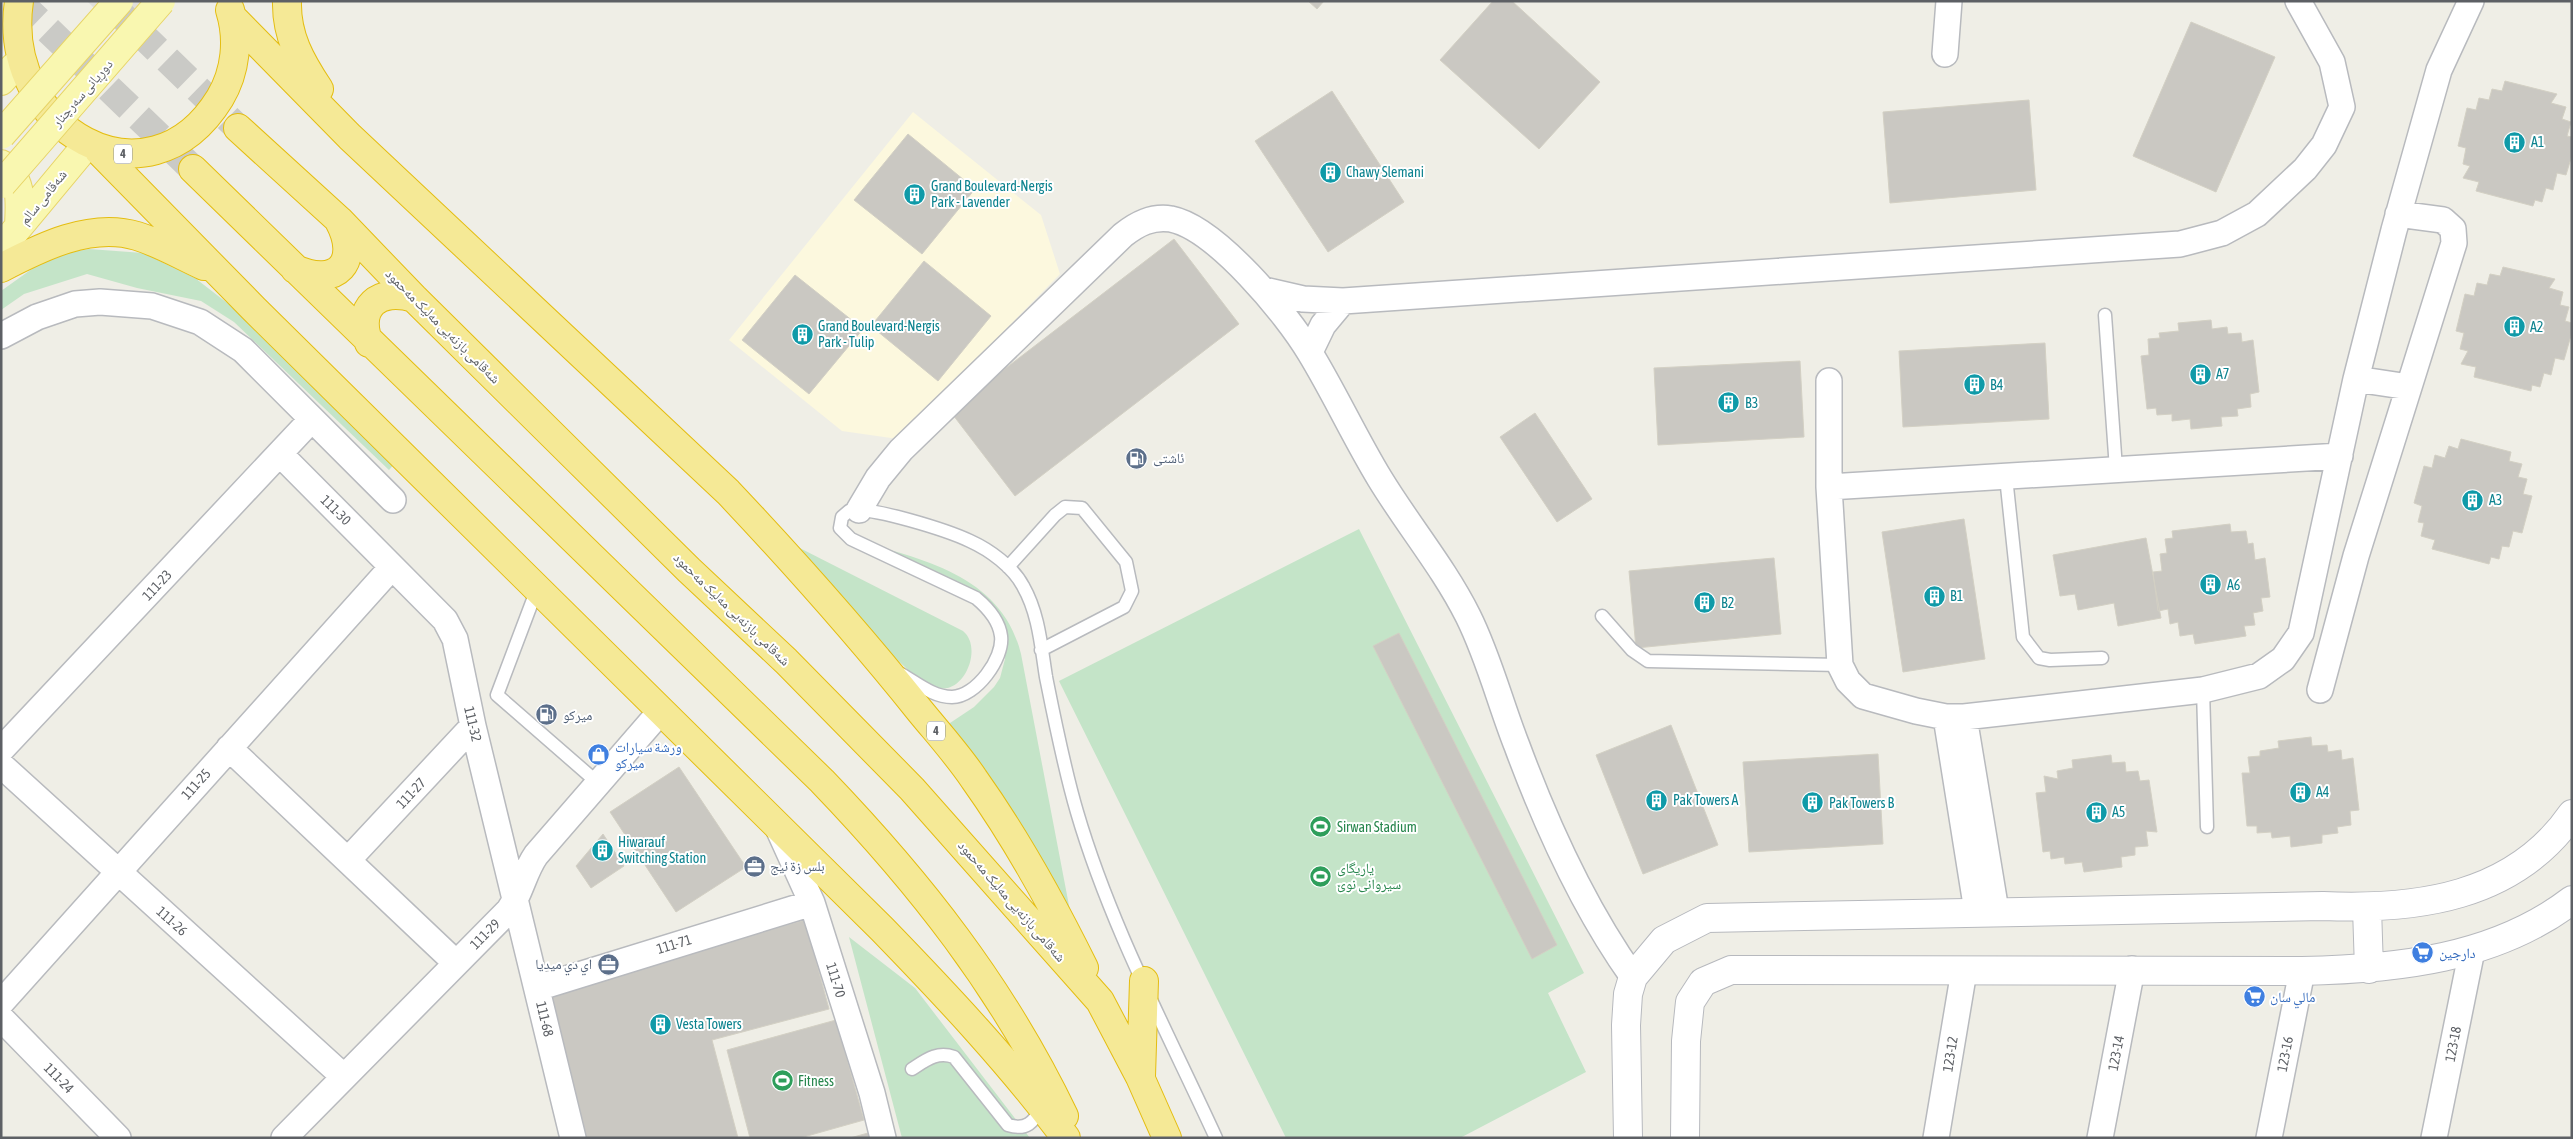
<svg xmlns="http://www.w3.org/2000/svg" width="2573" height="1139" viewBox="0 0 2573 1139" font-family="'Asap Condensed','Noto Naskh Arabic',sans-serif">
	<rect width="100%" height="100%" fill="#efeee6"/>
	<!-- commercial -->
	<path fill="#fcf8de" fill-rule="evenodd" d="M913 112 1041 215 1060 274 898 439 842 431 729 340ZM975 189 922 254 855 200ZM923 262 991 316 938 381 871 326ZM795 275 863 329 809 394 742 340Z"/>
	<!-- industrial -->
	<path fill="#e0dfda" d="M87 1H148L120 34Z"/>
	<!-- green -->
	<path fill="#c4e4c8" d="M89 249 143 253 195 278 257 326 397 461 389 470 234 322 201 301 137 288 87 274 24 294 1 310V291L50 256Z
		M1359 529 1584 973 1548 993 1586 1072 1460 1138H1286L1059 681Z
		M782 539 963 631C984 648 963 698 935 687 916 680 901 663 887 650 851 614 817 576 782 539Z
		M848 539C917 557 1002 574 1021 654L1071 916 944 727 974 707 994 687 1000 678 1005 659 1004 646 986 610Z
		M849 937 915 988 1030 1138H902Z"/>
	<!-- building -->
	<path fill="#cac8c2" stroke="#d3d0c4" d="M1308 1H1324L1317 9Z
		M1493 1H1512L1600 82 1539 149 1440 60Z
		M2191 22 2275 57 2216 192 2133 156Z
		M2505 81 2557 94 2551 103 2566 107 2562 119 2571 122 2567 136 2572 137V155L2566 175 2557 173 2553 190 2546 188 2542 202 2535 200 2533 206 2476 191 2479 182 2463 178 2470 166 2463 164 2466 148 2458 146 2467 108 2476 110 2479 98 2489 100 2492 89 2502 91Z
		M1332 91 1404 202 1328 252 1255 141Z
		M2029 100 2036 190 1890 203 1883 112Z
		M908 134 975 189 922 254 854 200Z
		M1174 239 1239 324 1015 496 950 411Z
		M924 261 991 316 938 381 871 326Z
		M2503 267 2555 279 2549 288 2563 292 2560 305 2569 307 2565 321 2572 323V332L2564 360 2555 358 2551 375 2544 373 2540 387 2532 385 2531 391 2474 377 2476 367 2461 364 2468 351 2460 349 2464 333 2456 331 2465 294 2474 296 2477 283 2487 285 2490 274 2500 276Z
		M795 275 863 329 809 394 742 340Z
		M2211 320 2212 329 2227 327 2228 334 2241 333 2242 342 2253 340 2259 392 2250 394 2251 407 2237 409 2238 416 2221 417 2222 426 2191 429 2190 419 2172 421V414L2157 415 2156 408 2147 409 2141 356 2149 355 2148 339 2160 338 2159 333 2179 331 2178 323Z
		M2045 343 2049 419 1903 427 1899 351Z
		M1800 361 1804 437 1658 445 1654 368Z
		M1535 413 1592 499 1557 522 1500 437Z
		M2461 439 2511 452 2509 461 2522 464 2518 477 2527 479 2523 494 2532 496 2522 533 2513 531 2509 547 2502 546 2499 559 2491 557 2489 564 2432 549 2435 540 2421 536 2424 523 2418 522 2422 506 2414 503 2424 466 2432 468 2435 455 2445 458 2449 446 2458 449Z
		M1964 519 1985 659 1903 672 1882 532Z
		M2230 524 2231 532 2246 531 2248 544 2253 543 2255 560 2265 558 2270 597 2261 598 2263 611 2253 613 2255 625 2244 626 2246 636 2195 644 2193 634 2180 636 2178 622 2170 624 2168 609 2158 611 2153 572 2162 571 2160 554 2167 553 2165 539 2173 538 2172 531Z
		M2146 538 2161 618 2118 626 2114 603 2078 610 2075 594 2060 596 2053 555Z
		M1774 558 1781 634 1636 648 1629 571Z
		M1399 633 1557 945 1532 959 1373 646Z
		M1671 725 1718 845 1643 874 1596 755Z
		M2311 737 2312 746 2327 745 2328 752 2341 750 2342 760 2353 758 2359 810 2350 811 2351 825 2337 827 2338 833 2322 835V843L2291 847 2290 836 2272 838 2271 832 2257 833V826H2247L2242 773H2250L2248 757 2260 756V751L2279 748 2278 741Z
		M1878 754 1883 844 1749 852 1743 762Z
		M2111 755 2112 763 2125 762 2126 772 2138 771 2140 781 2149 780 2157 832 2146 831 2148 846 2135 847V855L2121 857 2122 867 2084 872 2082 862 2065 864 2064 857 2051 859 2050 851 2043 852 2036 793 2046 792 2044 776 2058 779 2057 771 2073 768 2072 760Z
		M679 767 746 867 676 912 610 812Z
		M603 834 624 866 591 888 576 866Z
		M805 920 829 1009 712 1040 738 1138H580L541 992Z
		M836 1020 864 1120 800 1138H750L727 1050Z
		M868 1133 869 1138H850Z"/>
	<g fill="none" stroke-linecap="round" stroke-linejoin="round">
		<!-- highway-tunnel -->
		<path stroke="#cacac6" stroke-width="28" stroke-dasharray="28 14" stroke-linecap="butt" d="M18 1 193 169
			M107 1 238 128"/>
		<defs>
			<path id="lane" d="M2105 315 2116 469
				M2006 477 2023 637 2039 658 2050 660 2102 658
				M1008 567 1055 515 1065 507 1082 508 1126 562 1132 591 1124 607 1041 650
				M537 589 497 695 598 783
				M1602 616 1632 650 1648 661 1840 665
				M901 674C917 683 933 697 952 697 976 697 1004 658 1001 636 999 620 988 608 976 598L851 539 840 528 842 517 849 511C869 505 949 531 970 541 990 550 1013 567 1023 586 1039 614 1041 646 1046 677 1055 722 1064 768 1077 812 1110 925 1167 1031 1216 1138
				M2203 690 2207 827
				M912 1069C926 1060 937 1051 954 1057L1008 1125C1027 1131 1033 1122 1043 1107"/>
			<path id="street" d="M1945 54 1949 1
				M2398 214 2443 220 2453 229 2454 243 2409 387
				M1264 290 1303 299 1343 301 2180 244 2222 233 2257 214 2305 169 2324 145 2342 107 2332 62 2298 1
				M1 336 37 317 75 304 100 302 152 306 200 322 243 350 393 500
				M1310 352 1323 325 1343 301
				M1829 381V487L1840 665 1848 681 1863 696 1916 711 1946 717H1964L2203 690 2259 676 2283 659 2301 633 2356 379 2394 230 2439 70 2471 1
				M280 454 445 620 455 639 473 726 573 1138
				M1829 487 2340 456
				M859 510 878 478 901 450 1123 235C1137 224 1152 216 1171 219 1216 228 1287 314 1310 353 1335 394 1355 438 1380 479 1408 525 1444 568 1468 616 1489 658 1500 703 1517 746 1547 827 1583 907 1633 977
				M2320 690 2356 556 2409 387 2356 379
				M1946 717 1977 911
				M1964 717 1996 911
				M229 748 456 963
				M1 750 312 419
				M1 765 343 1076
				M778 828 812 903 872 1093 883 1138
				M348 860 473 726
				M537 988 812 903
				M1 1003 392 567
				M1 1018 118 1138
				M284 1138 509 910C521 893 524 872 536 855L660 712
				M1936 1138 1964 971
				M2100 1138 2132 969
				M2269 1138 2302 971
				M2434 1138 2472 950"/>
			<path id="secondary" d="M2367 908 2369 969
				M1628 1138 1626 1025 1628 994 1633 977 1664 940 1707 918 2323 906C2416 910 2514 898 2572 814
				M1685 1138 1686 1041 1690 1002 1703 982 1731 970 2302 971C2396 969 2495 959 2572 900"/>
			<path id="primary" d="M1 81 14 67
				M1 164C23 180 20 201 19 226
				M1 248 85 147"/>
			<path id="highway" d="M19 1C0 129 148 215 220 98 236 71 239 39 230 10
				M287 1C286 36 301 62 319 89
				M233 18 350 137 728 492C795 563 859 635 920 711 938 733 958 755 974 779 1016 838 1052 903 1084 968
				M238 128 339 220 414 298 689 570 786 661 912 789 1100 1001 1140 1077 1167 1138
				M99 151 254 309 882 929C946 995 1010 1063 1066 1138
				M193 169 822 781C920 883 1002 987 1064 1116
				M1 268C41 247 91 222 137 236 160 243 182 256 204 266
				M295 269C337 288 361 262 339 221
				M369 343C355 307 379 287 414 298
				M1141 1076 1144 981"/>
		</defs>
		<!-- lane casing -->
		<use href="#lane" stroke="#b8babe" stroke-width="15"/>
		<!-- street casing -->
		<use href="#street" stroke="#b8babe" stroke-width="28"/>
		<!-- secondary casing -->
		<use href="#secondary" stroke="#b7b9be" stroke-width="30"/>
		<!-- primary casing -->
		<use href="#primary" stroke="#e7d466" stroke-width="30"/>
		<!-- highway casing -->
		<use href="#highway" stroke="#e4bd11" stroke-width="30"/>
		<!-- lane -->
		<use href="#lane" stroke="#fff" stroke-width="12"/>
		<!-- street -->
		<use href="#street" stroke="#fff" stroke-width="25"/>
		<!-- secondary -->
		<use href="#secondary" stroke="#fff" stroke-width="28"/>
		<!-- primary -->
		<use href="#primary" stroke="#f9f7b0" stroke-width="28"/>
		<!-- highway -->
		<use href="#highway" stroke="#f5e996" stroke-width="28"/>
		<defs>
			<path id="primary-bridge" d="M1 135 119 1
				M2 184 161 1"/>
		</defs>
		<!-- primary-bridge casing -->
		<use href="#primary-bridge" stroke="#e7d466" stroke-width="30" stroke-linecap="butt"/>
		<!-- primary-bridge -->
		<use href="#primary-bridge" stroke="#f9f7b0" stroke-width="28"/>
	</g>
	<!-- icons -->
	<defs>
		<symbol id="building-disc" viewBox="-11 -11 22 22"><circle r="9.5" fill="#0f9aa8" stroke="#fff"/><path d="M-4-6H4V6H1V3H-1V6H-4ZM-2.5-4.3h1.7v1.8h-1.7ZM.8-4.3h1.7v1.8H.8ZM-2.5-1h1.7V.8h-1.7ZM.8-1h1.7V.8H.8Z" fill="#fff"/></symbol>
		<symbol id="fuel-disc" viewBox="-11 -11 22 22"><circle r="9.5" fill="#5c6f8a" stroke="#fff"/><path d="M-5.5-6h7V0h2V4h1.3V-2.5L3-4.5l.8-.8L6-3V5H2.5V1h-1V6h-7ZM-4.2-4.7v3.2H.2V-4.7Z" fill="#fff"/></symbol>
		<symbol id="shop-disc" viewBox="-11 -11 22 22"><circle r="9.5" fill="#3f7fe0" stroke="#fff"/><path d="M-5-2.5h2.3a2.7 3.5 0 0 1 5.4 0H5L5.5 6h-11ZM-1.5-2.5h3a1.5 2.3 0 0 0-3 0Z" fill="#fff"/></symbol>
		<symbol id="stadium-disc" viewBox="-11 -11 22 22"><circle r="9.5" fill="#2e9e5b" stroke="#fff"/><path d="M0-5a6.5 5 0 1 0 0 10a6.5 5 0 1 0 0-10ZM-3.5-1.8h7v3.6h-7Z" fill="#fff"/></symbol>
		<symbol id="office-disc" viewBox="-11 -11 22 22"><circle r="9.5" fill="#5c6f8a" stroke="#fff"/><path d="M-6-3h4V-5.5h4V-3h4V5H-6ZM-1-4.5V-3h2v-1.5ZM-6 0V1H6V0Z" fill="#fff"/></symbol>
		<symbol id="supermarket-disc" viewBox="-11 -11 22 22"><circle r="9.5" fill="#3f7fe0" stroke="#fff"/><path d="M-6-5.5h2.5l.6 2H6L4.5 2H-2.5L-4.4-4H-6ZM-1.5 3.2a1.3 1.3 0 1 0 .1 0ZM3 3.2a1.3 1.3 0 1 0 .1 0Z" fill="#fff"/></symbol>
	</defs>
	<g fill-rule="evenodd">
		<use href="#building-disc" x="2502" y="130" width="25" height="25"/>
		<use href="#building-disc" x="1318" y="160" width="25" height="25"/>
		<use href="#building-disc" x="902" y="182" width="25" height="25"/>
		<use href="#building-disc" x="2502" y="314" width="25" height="25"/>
		<use href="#building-disc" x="790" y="322" width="25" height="25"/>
		<use href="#building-disc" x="2188" y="362" width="25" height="25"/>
		<use href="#building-disc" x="1962" y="372" width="25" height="25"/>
		<use href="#building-disc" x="1716" y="390" width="25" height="25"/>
		<use href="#fuel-disc" x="1124" y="446" width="25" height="25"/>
		<use href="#building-disc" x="2460" y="488" width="25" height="25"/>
		<use href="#building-disc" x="2198" y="572" width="25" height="25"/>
		<use href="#building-disc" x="1922" y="584" width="25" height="25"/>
		<use href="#building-disc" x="1692" y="590" width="25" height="25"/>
		<use href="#fuel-disc" x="534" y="702" width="25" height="25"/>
		<use href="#shop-disc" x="586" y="742" width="25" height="25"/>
		<use href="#building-disc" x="2288" y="780" width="25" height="25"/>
		<use href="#building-disc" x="1644" y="788" width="25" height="25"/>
		<use href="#building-disc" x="1800" y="790" width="25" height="25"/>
		<use href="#building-disc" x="2084" y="800" width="25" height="25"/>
		<use href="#stadium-disc" x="1308" y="814" width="25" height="25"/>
		<use href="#building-disc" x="590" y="838" width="25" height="25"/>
		<use href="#office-disc" x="742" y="854" width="25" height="25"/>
		<use href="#stadium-disc" x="1308" y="864" width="25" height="25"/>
		<use href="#supermarket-disc" x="2410" y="940" width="25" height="25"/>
		<use href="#office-disc" x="596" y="952" width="25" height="25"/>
		<use href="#supermarket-disc" x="2242" y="984" width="25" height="25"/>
		<use href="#building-disc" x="648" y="1012" width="25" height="25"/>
		<use href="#stadium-disc" x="770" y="1068" width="25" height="25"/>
	</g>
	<g text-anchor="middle" stroke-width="4" stroke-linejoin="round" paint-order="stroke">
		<!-- shield labels -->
		<g fill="#fff" stroke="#8e9093" stroke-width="1">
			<rect x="114" y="144.5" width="18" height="19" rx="4"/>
			<rect x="927" y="721.5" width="18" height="19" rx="4"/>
		</g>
		<g font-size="12" font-weight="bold" fill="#5d6065">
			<text x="123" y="158">4</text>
			<text x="936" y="735">4</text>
		</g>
		<!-- street labels -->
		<g font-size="14" fill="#5d6065" stroke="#fff">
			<text transform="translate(82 93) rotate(-49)" y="5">دوڕیانی سەرچنار</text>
			<text transform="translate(43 197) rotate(-51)" y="5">شەقامی سالم</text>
			<text transform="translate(443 326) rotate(45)" y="5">شەقامی بازنەیی مەلیک مەحمود</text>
			<text transform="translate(336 510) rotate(45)" y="5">111-30</text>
			<text transform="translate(157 585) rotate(-47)" y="5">111-23</text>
			<text transform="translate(732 609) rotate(44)" y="5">شەقامی بازنەیی مەلیک مەحمود</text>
			<text transform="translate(473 724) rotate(77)" y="5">111-32</text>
			<text transform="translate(196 784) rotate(-48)" y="5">111-25</text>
			<text transform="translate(411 793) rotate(-47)" y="5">111-27</text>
			<text transform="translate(1012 901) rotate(49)" y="5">شەقامی بازنەیی مەلیک مەحمود</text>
			<text transform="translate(172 921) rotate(42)" y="5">111-26</text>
			<text transform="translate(485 934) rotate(-45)" y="5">111-29</text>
			<text transform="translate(674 944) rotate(-17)" y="5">111-71</text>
			<text transform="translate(836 980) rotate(73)" y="5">111-70</text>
			<text transform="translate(545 1019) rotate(77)" y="5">111-68</text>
			<text transform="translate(2453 1044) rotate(-79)" y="5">123-18</text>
			<text transform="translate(2116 1053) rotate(-79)" y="5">123-14</text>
			<text transform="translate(1950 1054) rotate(-81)" y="5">123-12</text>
			<text transform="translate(2285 1054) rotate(-79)" y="5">123-16</text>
			<text transform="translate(59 1078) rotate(46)" y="5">111-24</text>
		</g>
		<!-- culture labels -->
		<g font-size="14" fill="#0d838f" stroke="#fff" text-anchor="start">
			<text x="2531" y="147">A1</text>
			<text x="1346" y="177">Chawy Slemani</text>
			<text x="931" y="191">Grand Boulevard-Nergis<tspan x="931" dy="16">Park - Lavender</tspan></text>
			<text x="818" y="331">Grand Boulevard-Nergis<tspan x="818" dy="16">Park - Tulip</tspan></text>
			<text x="2530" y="332">A2</text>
			<text x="2216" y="379">A7</text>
			<text x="1990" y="390">B4</text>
			<text x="1745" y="408">B3</text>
			<text x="2489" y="505">A3</text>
			<text x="2227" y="590">A6</text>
			<text x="1950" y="601">B1</text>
			<text x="1721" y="608">B2</text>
			<text x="2316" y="797">A4</text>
			<text x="1673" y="805">Pak Towers A</text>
			<text x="1829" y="808">Pak Towers B</text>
			<text x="2112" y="817">A5</text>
			<text x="618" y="847">Hiwarauf<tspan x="618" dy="16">Switching Station</tspan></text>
			<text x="676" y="1029">Vesta Towers</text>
		</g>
		<!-- service labels -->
		<g font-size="14" fill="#4e5e75" stroke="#fff" text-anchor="start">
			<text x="1153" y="463">ئاشتی</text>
			<text x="563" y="720">میرکو</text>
			<text x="770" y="871">بلس زة ئيج</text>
			<text x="592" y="969" text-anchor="end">اي دي ميديا</text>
		</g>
		<!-- shop labels -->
		<g font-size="14" fill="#366cbe" stroke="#fff" text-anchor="start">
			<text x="615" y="752">ورشة سیارات<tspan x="615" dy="16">میرکو</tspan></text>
			<text x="2439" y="958">دارجين</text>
			<text x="2270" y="1002">مالي سان</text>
		</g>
		<!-- leisure labels -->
		<g font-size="14" fill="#27864d" stroke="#fff" text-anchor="start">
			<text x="1337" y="832">Sirwan Stadium</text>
			<text x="1337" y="873">یاریگای<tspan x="1337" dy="16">سیروانی نوێ</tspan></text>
			<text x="798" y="1086">Fitness</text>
		</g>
	</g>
	<!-- border -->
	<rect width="2573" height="1139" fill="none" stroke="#5d6065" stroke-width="5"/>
</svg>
